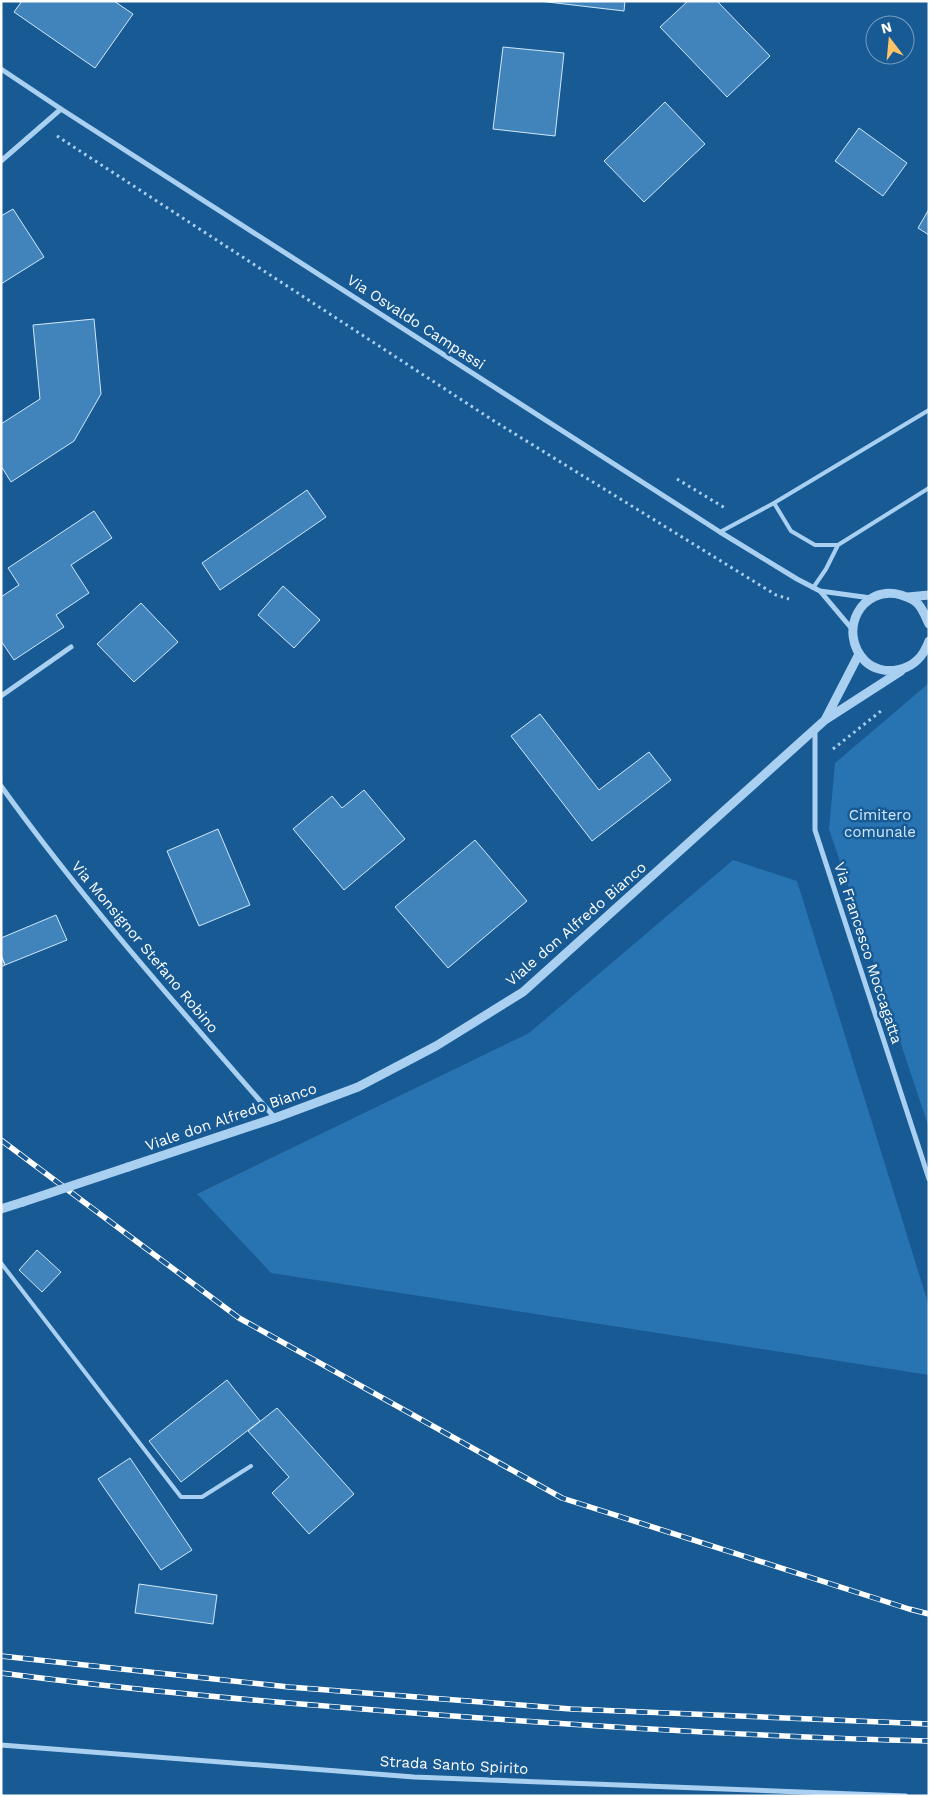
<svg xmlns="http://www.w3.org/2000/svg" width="930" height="1797" viewBox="0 0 930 1797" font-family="'Work Sans',sans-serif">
	<rect width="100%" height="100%" fill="#185a94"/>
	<!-- green -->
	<path fill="#2873b1" d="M929 683V1128L829 829 835 763Z
		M733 860 797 881 929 1306V1375L271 1273 197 1194 529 1033Z"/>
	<!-- building -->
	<path fill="#4184bc" stroke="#d0e8fb" d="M22 1H114L133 14 95 68 14 12Z
		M539 1H625L624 11Z
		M688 1H717L770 56 727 97 660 27Z
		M503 47 564 53 555 136 493 129Z
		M665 102 705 144 644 202 604 161Z
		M859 128 907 163 883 196 835 161Z
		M13 209 44 257 1 284V216Z
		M929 209V235L918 228Z
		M94 319 101 394 74 441 11 482 1 466V424L40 399 33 325Z
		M307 490 326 517 220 590 202 563Z
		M94 511 112 538 71 565 89 593 56 615 64 627 14 660 1 641V597L19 585 8 568Z
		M283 586 320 620 294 648 258 615Z
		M141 603 178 642 134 682 97 644Z
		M540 714 599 790 649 752 671 780 592 841 511 736Z
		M364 790 405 839 344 890 293 829 332 796 342 808Z
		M218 829 250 905 199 926 167 851Z
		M475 840 527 901 448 968 395 907Z
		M56 915 67 940 5 965 1 955V938Z
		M1 955 5 965 1 967Z
		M37 1250 61 1272 42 1292 19 1270Z
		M227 1380 260 1421 181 1482 149 1441Z
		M277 1408 354 1494 309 1534 272 1493 289 1477 248 1431Z
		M130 1458 192 1550 161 1570 98 1479Z
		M139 1584 217 1595 213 1624 135 1613Z"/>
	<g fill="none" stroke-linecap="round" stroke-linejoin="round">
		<!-- path -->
		<path stroke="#a9d0f0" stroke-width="3" stroke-dasharray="2.5 4" stroke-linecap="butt" d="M57 136 494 421 776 595 789 599
			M677 479 725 508
			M833 749 881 711"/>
		<!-- service -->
		<path stroke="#a9d0f0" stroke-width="4" d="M774 503 791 531 815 545H838
			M720 532 774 503 929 410
			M813 588 826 569 838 545 929 488
			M1 1263 181 1497H202L251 1466"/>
		<!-- minor -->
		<path stroke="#a9d0f0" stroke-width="5" d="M1 69 61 109 720 532 797 579 820 591
			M1 161 61 109
			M852 629 820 591 871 598
			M1 696 71 647
			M815 730V830L929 1179
			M1 786C85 903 181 1010 275 1118
			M1 1745 414 1777 906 1796"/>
		<!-- tertiary -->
		<path stroke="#a9d0f0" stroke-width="9" d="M908 597 929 595
			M929 624C926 618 923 609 918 604 914 599 907 597 901 595 861 584 837 632 865 661 873 669 886 672 897 670 914 667 923 657 929 641
			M859 654 825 720 901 671
			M128 1167 275 1118 358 1087 436 1046 523 992 825 720
			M1 1209 23 1202"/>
		<defs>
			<path id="rail" d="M1 1140 239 1318 562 1498 909 1609 929 1614
				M1 1656 289 1687 571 1709 929 1724
				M1 1673C146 1692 293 1704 439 1715 602 1727 765 1737 929 1741"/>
		</defs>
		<!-- rail casing -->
		<use href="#rail" stroke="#fff" stroke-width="5.5"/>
		<!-- rail -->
		<use href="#rail" stroke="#185a94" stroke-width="4" stroke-dasharray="11" stroke-linecap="butt"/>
		<!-- tertiary-bridge -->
		<path stroke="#a9d0f0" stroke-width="9" d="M23 1202 128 1167"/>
	</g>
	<g text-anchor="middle" stroke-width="5" stroke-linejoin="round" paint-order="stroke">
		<!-- street labels -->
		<g font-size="15" fill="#fff" stroke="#185a94">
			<text transform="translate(416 322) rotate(33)" y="5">Via Osvaldo Campassi</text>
			<text transform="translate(576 924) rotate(-41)" y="5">Viale don Alfredo Bianco</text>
			<text transform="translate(145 947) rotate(50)" y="5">Via Monsignor Stefano Robino</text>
			<text transform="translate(868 953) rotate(72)" y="5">Via Francesco Moccagatta</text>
			<text transform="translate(231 1117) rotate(-19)" y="5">Viale don Alfredo Bianco</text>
			<text transform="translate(454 1765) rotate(3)" y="5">Strada Santo Spirito</text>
		</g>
		<!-- park labels -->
		<g font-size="15" fill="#d0e8fb" stroke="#185a94">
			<text x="880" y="820">Cimitero<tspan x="880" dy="17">comunale</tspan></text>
		</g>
	</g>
	<!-- border -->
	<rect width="930" height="1797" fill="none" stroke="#ffffff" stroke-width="5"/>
	<!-- north arrow -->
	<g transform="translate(890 40) rotate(344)"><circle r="24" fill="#185a94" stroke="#749cbf"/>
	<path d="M0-4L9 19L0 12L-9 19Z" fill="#ffc568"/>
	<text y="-8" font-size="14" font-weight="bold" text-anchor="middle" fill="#ffffff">N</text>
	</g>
</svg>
